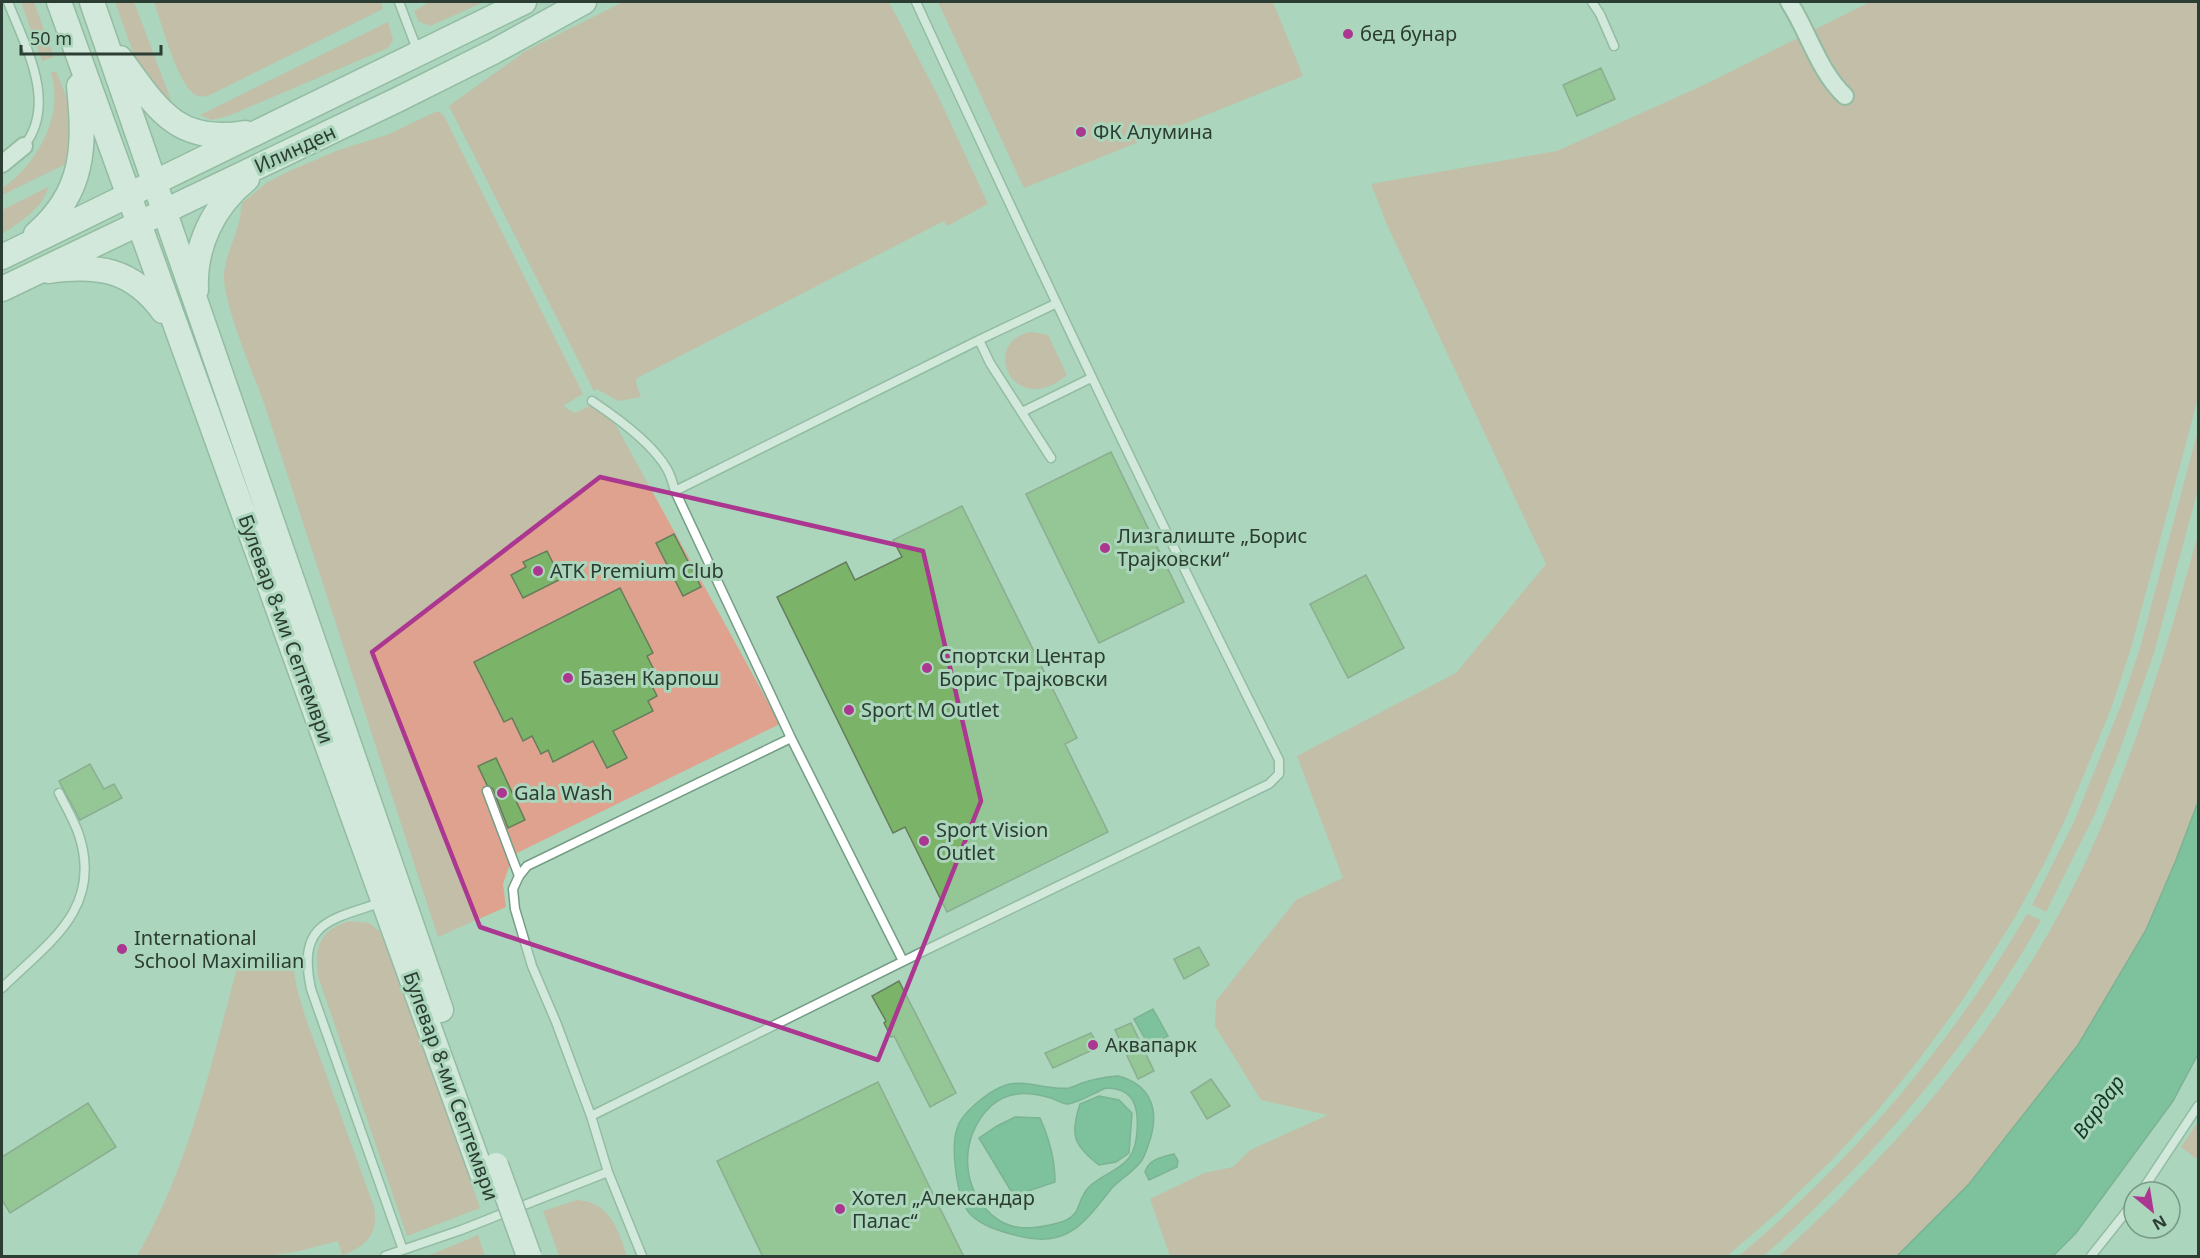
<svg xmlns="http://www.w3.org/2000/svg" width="2200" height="1258" viewBox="0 0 2200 1258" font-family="'Noto Sans',sans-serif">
	<rect width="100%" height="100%" fill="#abd6bc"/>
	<!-- green -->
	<path fill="#dfa28e" d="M21 2H34L54 57 42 61Z
		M115 2H134L174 108 172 107 137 63Z
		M154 2H381L383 9 214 93C208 96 202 98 196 95 178 87 161 21 154 2Z
		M430 2H484L430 26 418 21 414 11Z
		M623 2H889L938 96 988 204 947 226 944 221 637 378 636 383 641 397 618 401 597 389 594 391 449 106 527 50Z
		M938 2H1273L1303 76 1024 188Z
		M1870 2H2198V398L2131 648 2111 709 2068 813 2044 864 2014 919 1962 1001 1917 1062 1877 1111 1832 1160 1777 1213 1727 1256H1170L1150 1199 1204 1173 1233 1167 1250 1150 1328 1115 1261 1100 1215 1026 1216 1001 1296 900 1343 878 1297 756 1456 673 1546 564 1388 227 1371 184 1557 151 1706 84Z
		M388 22 393 40 388 48 228 116 212 120 200 115Z
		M56 71 68 101 72 121 68 163 2 195V188C36 166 65 115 51 73Z
		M435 112H440L444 116 583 394 564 405 566 408 575 413 602 400 780 724 513 855 503 884 506 907 438 937 265 406C254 374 224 308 224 276 225 251 242 229 241 204L266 183 289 171 339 150 387 135Z
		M48 187C45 207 17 224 2 234V210Z
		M1031 332 1048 335 1067 375C1013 421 979 341 1031 332Z
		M2198 430V489L2154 653 2118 755 2094 816 2046 912 2032 905 2074 822 2121 705 2140 648Z
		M2198 534V802L2176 860 2146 930 2078 1045 1969 1184 1897 1256H1779C1906 1141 2020 1007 2091 850 2137 748 2169 642 2198 534Z
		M2027 914 2041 920C1970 1048 1874 1157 1766 1254L1762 1256H1739C1854 1159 1951 1045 2027 914Z
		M350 921 369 923 386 936 480 1208 407 1236 318 976C314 947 320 929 350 921Z
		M241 953 292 960 297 989 305 1016 374 1207C379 1234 366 1247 342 1255L338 1241 295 1252 266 1256H137C191 1164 213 1055 241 953Z
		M2198 1122V1160L2181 1147Z
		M577 1200C610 1202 618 1229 627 1256H559L543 1211Z
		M478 1235 485 1256H428Z"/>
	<!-- water -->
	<path fill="#48ab78" stroke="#408a63" stroke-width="1.5" fill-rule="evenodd" d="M2198 802V1054L2173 1101 2076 1233 2053 1256H1897L1969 1184 2078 1045 2146 930 2176 860Z
		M1153 1009 1168 1036 1149 1046 1134 1019Z
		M1118 1076C1152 1085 1160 1111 1149 1143 1147 1149 1145 1155 1142 1160 1134 1172 1121 1178 1112 1188 1083 1224 1067 1250 1015 1235 999 1231 982 1226 970 1214 956 1198 950 1144 958 1126 963 1112 987 1093 1001 1087 1022 1077 1047 1091 1069 1088 1073 1087 1078 1085 1082 1083 1093 1079 1106 1077 1118 1076ZM1106 1088C1134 1088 1139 1107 1137 1132 1136 1141 1135 1150 1129 1158 1119 1171 1101 1175 1089 1187 1075 1201 1084 1216 1058 1223 1040 1228 1016 1231 1000 1221 960 1195 957 1138 991 1106 1009 1090 1029 1092 1051 1098 1056 1100 1063 1104 1068 1104 1078 1103 1096 1092 1106 1088Z
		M1099 1096 1119 1100 1132 1113 1129 1153 1116 1162 1099 1165C1073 1145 1070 1135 1080 1104Z
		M1015 1117 1040 1118C1049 1138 1055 1160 1055 1182L1014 1196 979 1138 997 1126Z
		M1174 1154 1178 1161 1177 1167 1149 1180 1145 1172C1149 1159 1162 1157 1174 1154Z"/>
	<!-- building -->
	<path fill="#7bb368" stroke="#657d5c" stroke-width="1.5" d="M1601 68 1615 99 1577 116 1563 85Z
		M1111 452 1184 602 1099 643 1026 494Z
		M962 506 1077 738 1065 744 1108 832 947 912 905 827 893 833 777 597 846 562 855 580 902 557 893 540Z
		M674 534 701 587 683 596 656 543Z
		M547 551 561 579 523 598 511 575 526 567 523 562Z
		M1366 575 1404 648 1348 678 1310 604Z
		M620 588 653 653 647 656 657 676 649 680 657 696 648 701 653 711 613 731 627 758 607 768 593 741 553 762 548 750 541 754 532 736 523 741 512 718 504 722 474 662Z
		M496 758 525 820 508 828 493 789 487 785 478 766Z
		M90 764 104 789 114 784 122 798 80 820 59 781Z
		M1199 947 1209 965 1184 979 1174 959Z
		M899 981 956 1093 930 1107 894 1036 891 1037 884 1023 886 1021 872 996Z
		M1131 1023 1154 1071 1138 1079 1115 1030Z
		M1091 1033 1099 1047 1053 1068 1045 1053Z
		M1211 1079 1230 1106 1207 1119 1191 1092Z
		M878 1082 964 1257H763L717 1161Z
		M88 1103 116 1147 10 1213 2 1200V1157Z"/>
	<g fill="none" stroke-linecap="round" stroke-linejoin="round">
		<defs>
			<path id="lane" d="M8 2C25 46 58 103 24 146
				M399 2 418 52
				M1592 2 1600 14 1614 46
				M979 340 990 363 1051 458
				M592 401C616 417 653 444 667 469 671 476 673 484 675 491
				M1022 412 1091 378
				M487 791 519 876
				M383 902C329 920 297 922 311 989L403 1250
				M903 961 791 738 675 491 979 340 1055 304
				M2 988C48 943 103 909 79 835 74 820 66 807 59 793
				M591 1116 926 950 1269 784 1279 774V760C1153 509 1033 256 916 2
				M2141 1192 2198 1106
				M385 1256 461 1230 608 1172
				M642 1256 608 1172 591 1116 556 1022 532 966 515 909 513 889 519 876 527 866 791 738
				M2091 1256 2134 1202"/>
			<path id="street" d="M1789 2C1809 33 1818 70 1845 96
				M2 164 24 146"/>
			<path id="secondary" d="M59 2C198 393 343 783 482 1174
				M92 2 441 1010
				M120 58C156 107 176 145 245 133
				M36 234C85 192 85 146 79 86
				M2 257 524 2
				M48 271C98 264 132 269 163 311
				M2 289 397 100 493 52 584 2
				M196 290C194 247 213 206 247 179"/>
		</defs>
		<!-- lane casing -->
		<use href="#lane" stroke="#759d85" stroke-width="11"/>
		<!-- street casing -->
		<use href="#street" stroke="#759d85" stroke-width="20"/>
		<!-- secondary casing -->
		<use href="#secondary" stroke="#759d85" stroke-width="27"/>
		<!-- lane -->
		<use href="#lane" stroke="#fff" stroke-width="8"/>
		<!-- street -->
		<use href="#street" stroke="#fff" stroke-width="16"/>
		<!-- secondary -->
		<use href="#secondary" stroke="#fff" stroke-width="24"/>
		<defs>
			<path id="secondary-bridge" d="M496 1165 529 1256"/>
		</defs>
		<!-- secondary-bridge casing -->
		<use href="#secondary-bridge" stroke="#759d85" stroke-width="27" stroke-linecap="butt"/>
		<!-- secondary-bridge -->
		<use href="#secondary-bridge" stroke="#fff" stroke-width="24"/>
	</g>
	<!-- marked area -->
	<path d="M0 0H2200V1258H0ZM600 477 923 551 981 801 878 1060 480 927 372 652Z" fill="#abd6bc" fill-opacity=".55" fill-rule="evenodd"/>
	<path fill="none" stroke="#ab3791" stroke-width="4.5" stroke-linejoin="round" d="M600 477 923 551 981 801 878 1060 480 927 372 652Z"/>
	<!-- markers -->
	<g fill="#ab3791" stroke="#abd6bc" stroke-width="2">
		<circle cx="1348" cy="34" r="6"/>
		<circle cx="1081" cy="132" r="6"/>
		<circle cx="1105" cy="548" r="6"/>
		<circle cx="538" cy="571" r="6"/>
		<circle cx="927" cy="668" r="6"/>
		<circle cx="568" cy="678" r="6"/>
		<circle cx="849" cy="710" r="6"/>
		<circle cx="502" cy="793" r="6"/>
		<circle cx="924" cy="841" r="6"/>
		<circle cx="122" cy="949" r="6"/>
		<circle cx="1093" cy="1045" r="6"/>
		<circle cx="840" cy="1209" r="6"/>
	</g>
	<g text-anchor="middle" stroke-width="6" stroke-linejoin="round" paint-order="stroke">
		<!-- poi labels -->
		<g font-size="20" fill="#2c3d33" stroke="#abd6bc" text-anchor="start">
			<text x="1360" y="41">бед бунар</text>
			<text x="1093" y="139">ФК Алумина</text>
			<text x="1117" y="543">Лизгалиште „Борис<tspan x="1117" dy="23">Трајковски“</tspan></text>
			<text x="550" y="578">ATK Premium Club</text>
			<text x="939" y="663">Спортски Центар<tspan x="939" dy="23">Борис Трајковски</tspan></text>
			<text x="580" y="685">Базен Карпош</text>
			<text x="861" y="717">Sport M Outlet</text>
			<text x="514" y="800">Gala Wash</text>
			<text x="936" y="837">Sport Vision<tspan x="936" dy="23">Outlet</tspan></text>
			<text x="134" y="945">International<tspan x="134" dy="23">School Maximilian</tspan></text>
			<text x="1105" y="1052">Аквапарк</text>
			<text x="852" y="1205">Хотел „Александар<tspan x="852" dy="23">Палас“</tspan></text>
		</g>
		<!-- street labels -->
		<g font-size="20" fill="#2c3d33" stroke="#abd6bc">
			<text transform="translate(295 149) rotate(-25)" y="7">Илинден</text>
			<text transform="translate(286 629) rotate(70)" y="7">Булевар 8-ми Септември</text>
			<text transform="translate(451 1086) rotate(70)" y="7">Булевар 8-ми Септември</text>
		</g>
		<!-- water labels -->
		<g font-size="21" font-style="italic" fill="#103a25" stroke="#abd6bc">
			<text transform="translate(2099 1107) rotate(-54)" y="7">Вардар</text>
		</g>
	</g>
	<!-- border -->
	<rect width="2200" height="1258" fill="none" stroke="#2c3d33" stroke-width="6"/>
	<!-- north arrow -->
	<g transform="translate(2152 1210) rotate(150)"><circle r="28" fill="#abd6bc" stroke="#789985" stroke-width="1.5"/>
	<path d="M0-4.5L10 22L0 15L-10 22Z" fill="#ab3791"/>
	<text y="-9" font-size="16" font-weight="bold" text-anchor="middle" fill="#2c3d33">N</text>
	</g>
	<!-- scale -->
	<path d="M21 45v9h140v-9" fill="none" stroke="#2c3d33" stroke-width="3"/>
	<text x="30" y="45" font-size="18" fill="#2c3d33" stroke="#abd6bc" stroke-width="4.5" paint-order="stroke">50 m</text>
</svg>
